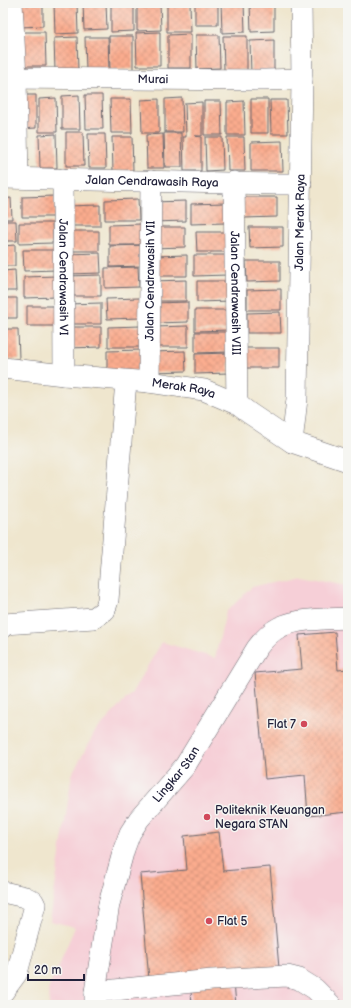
<svg xmlns="http://www.w3.org/2000/svg" width="351" height="1008" viewBox="0 0 351 1008" font-family="'Balsamiq Sans',sans-serif">
	<defs>
		<pattern id="building-cross-hatch" width="8" height="8" patternUnits="userSpaceOnUse"><rect width="8" height="8" fill="#fbac8e"/><path d="M0 0l8 8M0 8l8-8" fill="none" stroke="#d7947b"/></pattern>
	</defs>
	<rect width="100%" height="100%" fill="#f6f6f2"/>
	<filter id="ink" filterUnits="userSpaceOnUse"><feTurbulence type="fractalNoise" baseFrequency=".025" numOctaves="2"/><feDisplacementMap in="SourceGraphic" scale="8" xChannelSelector="R" yChannelSelector="G"/><feConvolveMatrix kernelMatrix="1 2 1 2 8 2 1 2 1" color-interpolation-filters="sRGB"/></filter>
	<filter id="wash" filterUnits="userSpaceOnUse"><feTurbulence type="fractalNoise" baseFrequency=".012" numOctaves="4" result="noise"/><feDisplacementMap in="SourceGraphic" scale="16" xChannelSelector="R" yChannelSelector="G"/><feGaussianBlur stdDeviation="0.9" result="paint"/><feColorMatrix in="noise" values="0 0 0 0 0 0 0 0 0 0 0 0 0 0 0 0 0 1.4 0 .05"/><feComposite in="paint" operator="in"/></filter>
	<g filter="url(#wash)">
		<rect width="100%" height="100%" fill="#efe6ce"/>
		<!-- built -->
		<path fill="#f6cfd7" d="M299 576 348 585V1005H49L48 990 75 927 50 921 72 774 95 732 131 694 162 642 215 658 226 612 252 587Z"/>
		<g id="blocks">
			<!-- building -->
			<path fill="url(#building-cross-hatch)" d="M20 3H43V26L20 27Z
				M54 3H77L78 33 55 34Z
				M83 3H106L107 29 84 30Z
				M111 3H134V31L111 32Z
				M137 3H160L161 30 137 31Z
				M167 3H190L191 32H167Z
				M195 3H218V25H195Z
				M221 3H244L245 32 222 33Z
				M250 3H274V31L251 32Z
				M22 32H45L46 66H23Z
				M160 32V66H137L136 33Z
				M191 34V68H168V35Z
				M196 35H219L220 68 197 69Z
				M109 36H133V69L110 70Z
				M223 36H247V70H224Z
				M77 37 78 71H55L54 38Z
				M85 37H108L109 71H86Z
				M274 40V74H251L250 41Z
				M19 95H36V128L19 129Z
				M79 95 80 129H62V96Z
				M85 95H102L103 129H86Z
				M56 98 57 132H39V99Z
				M182 98 183 132H165V99Z
				M110 99H131L132 133H111Z
				M159 99V133H142L141 100Z
				M251 99H268V133H251Z
				M270 100H287L288 134H271Z
				M204 101H221L222 135H204Z
				M244 101 245 135H227V102Z
				M202 102V136H195L201 137V171H184L183 137H186L185 103Z
				M66 132H83L84 166H66Z
				M3 133H5L6 167H3Z
				M164 133H181L182 167H165Z
				M56 134 57 168H40L39 135Z
				M88 134H105L106 168H89Z
				M163 134 164 168H147L146 135Z
				M112 137H132L133 170 113 171Z
				M205 137H222L223 170 206 171Z
				M227 137H244L245 171H228Z
				M282 141 283 171H251V142Z
				M55 196 56 217H22V197Z
				M243 197H277V217L244 218Z
				M11 198 12 219H3V199Z
				M138 199 139 220H105V200Z
				M186 201V221L152 222V202Z
				M225 203V223L191 224V204Z
				M100 205V226H66V206Z
				M3 221H16L17 241H3Z
				M19 223H52L53 243 19 244Z
				M142 224 143 245H109V225Z
				M151 227H185V247L152 248Z
				M249 227H283V247L250 248Z
				M65 231H99V251H65Z
				M196 232H230V252H197Z
				M15 245V266H3V246Z
				M143 245V266L110 267V246Z
				M23 250H57V270L24 271Z
				M100 253 101 273 67 274V254Z
				M187 255V276H154V256Z
				M194 255H228V275L194 276Z
				M246 261H280V281L247 282Z
				M138 267 139 287 105 288V268Z
				M15 270 16 291H3V271Z
				M101 275V296H68L67 276Z
				M57 276 58 297 24 298V277Z
				M186 280V301H152V281Z
				M197 281H231V301L197 302Z
				M281 289V310H247V290Z
				M3 298H17V318H3Z
				M140 298V318L107 319 106 299Z
				M188 302V322L155 323 154 303Z
				M101 303V324H68L67 304Z
				M27 306H61V326H27Z
				M195 310H229V330L195 331Z
				M280 312 281 333H247V313Z
				M141 326 142 347H108V327Z
				M188 326V347H154V327Z
				M67 327H101V347L68 348Z
				M3 329H18L19 359H3Z
				M195 332H228L229 352 195 353Z
				M245 348H279V368H246Z
				M141 350V371H107V351Z
				M185 351 186 371 152 372V352Z
				M229 353V373L195 374V354Z
				M335 632 338 670 348 669V812L308 816 305 775 265 779 255 673 302 669 299 635Z
				M219 832 223 871 270 867 279 968 233 971 236 1005H192L190 977 149 980 140 874 187 870 184 836Z"/>
		</g>
	</g>
	<g filter="url(#ink)">
		<use href="#blocks" fill-opacity="0" stroke="#6a676e" stroke-width="1"/>
		<g fill="none" stroke-linecap="round" stroke-linejoin="round">
			<defs>
				<g id="minor">
					<path d="M12 3 16 78 18 178"/>
					<path id="s1" d="M3 78 265 80 302 79"/>
					<path id="s2" d="M3 178 276 184H301"/>
					<path id="s3" d="M63 179 64 375"/>
					<path id="s4" d="M234 182 237 404"/>
					<path id="s5" d="M3 368 64 375 149 382 204 390 237 404 249 413 292 442 348 461"/>
					<path id="s6" d="M149 382 151 181"/>
					<path id="s7" d="M292 442 297 399 302 79 301 3"/>
					<path d="M3 627 4 624 94 618 105 610 108 600 126 381"/>
					<path d="M3 892 25 897 33 901 35 905 17 973 3 992"/>
					<path d="M95 992 212 980 287 976 299 979 315 989 331 1005"/>
					<path id="s8" d="M95 1005V992L109 904 124 849 130 833 139 819 185 766 257 648C263 640 270 632 280 627 300 618 326 619 348 618"/>
				</g>
			</defs>
			<!-- minor casing -->
			<use href="#minor" stroke="#6a676e" stroke-width="22"/>
			<!-- minor -->
			<use href="#minor" stroke="#fff" stroke-width="21"/>
		</g>
	</g>
	<!-- markers -->
	<g fill="#d1495b" stroke="#f6f6f2" stroke-width="1.5">
		<circle cx="304" cy="724" r="4"/>
		<circle cx="207" cy="817" r="4"/>
		<circle cx="209" cy="921" r="4"/>
	</g>
	<g text-anchor="middle" stroke-width="3" stroke-linejoin="round" paint-order="stroke">
		<!-- street labels -->
		<g font-size="12" fill="#22223b" stroke="#f6f6f2">
			<text dy="4" stroke="none"><textPath href="#s1" startOffset="150">Murai</textPath></text>
			<text dy="4" stroke="none"><textPath href="#s2" startOffset="149">Jalan Cendrawasih Raya</textPath></text>
			<text dy="4" stroke="none"><textPath href="#s7" startOffset="220">Jalan Merak Raya</textPath></text>
			<text dy="4" stroke="none"><textPath href="#s3" startOffset="98">Jalan Cendrawasih VI</textPath></text>
			<text dy="4" stroke="none"><textPath href="#s6" startOffset="101">Jalan Cendrawasih VII</textPath></text>
			<text dy="4" stroke="none"><textPath href="#s4" startOffset="111">Jalan Cendrawasih VIII</textPath></text>
			<text dy="4" stroke="none"><textPath href="#s5" startOffset="182">Merak Raya</textPath></text>
			<text dy="4" stroke="none"><textPath href="#s8" startOffset="251">Lingkar Stan</textPath></text>
		</g>
		<!-- poi labels -->
		<g font-size="12" fill="#22223b" stroke="#f6f6f2" text-anchor="start">
			<text x="296" y="728" text-anchor="end">Flat 7</text>
			<text x="215" y="814">Politeknik Keuangan<tspan x="215" dy="14">Negara STAN</tspan></text>
			<text x="217" y="925">Flat 5</text>
		</g>
	</g>
	<!-- margin -->
	<rect width="351" height="1008" fill="none" stroke="#f6f6f2" stroke-width="16"/>
	<!-- scale -->
	<path d="M28 974v6h56v-6" fill="none" stroke="#22223b" stroke-width="2"/>
	<text x="34" y="974" font-size="12" fill="#22223b" stroke="#f6f6f2" stroke-width="3" paint-order="stroke">20 m</text>
</svg>
